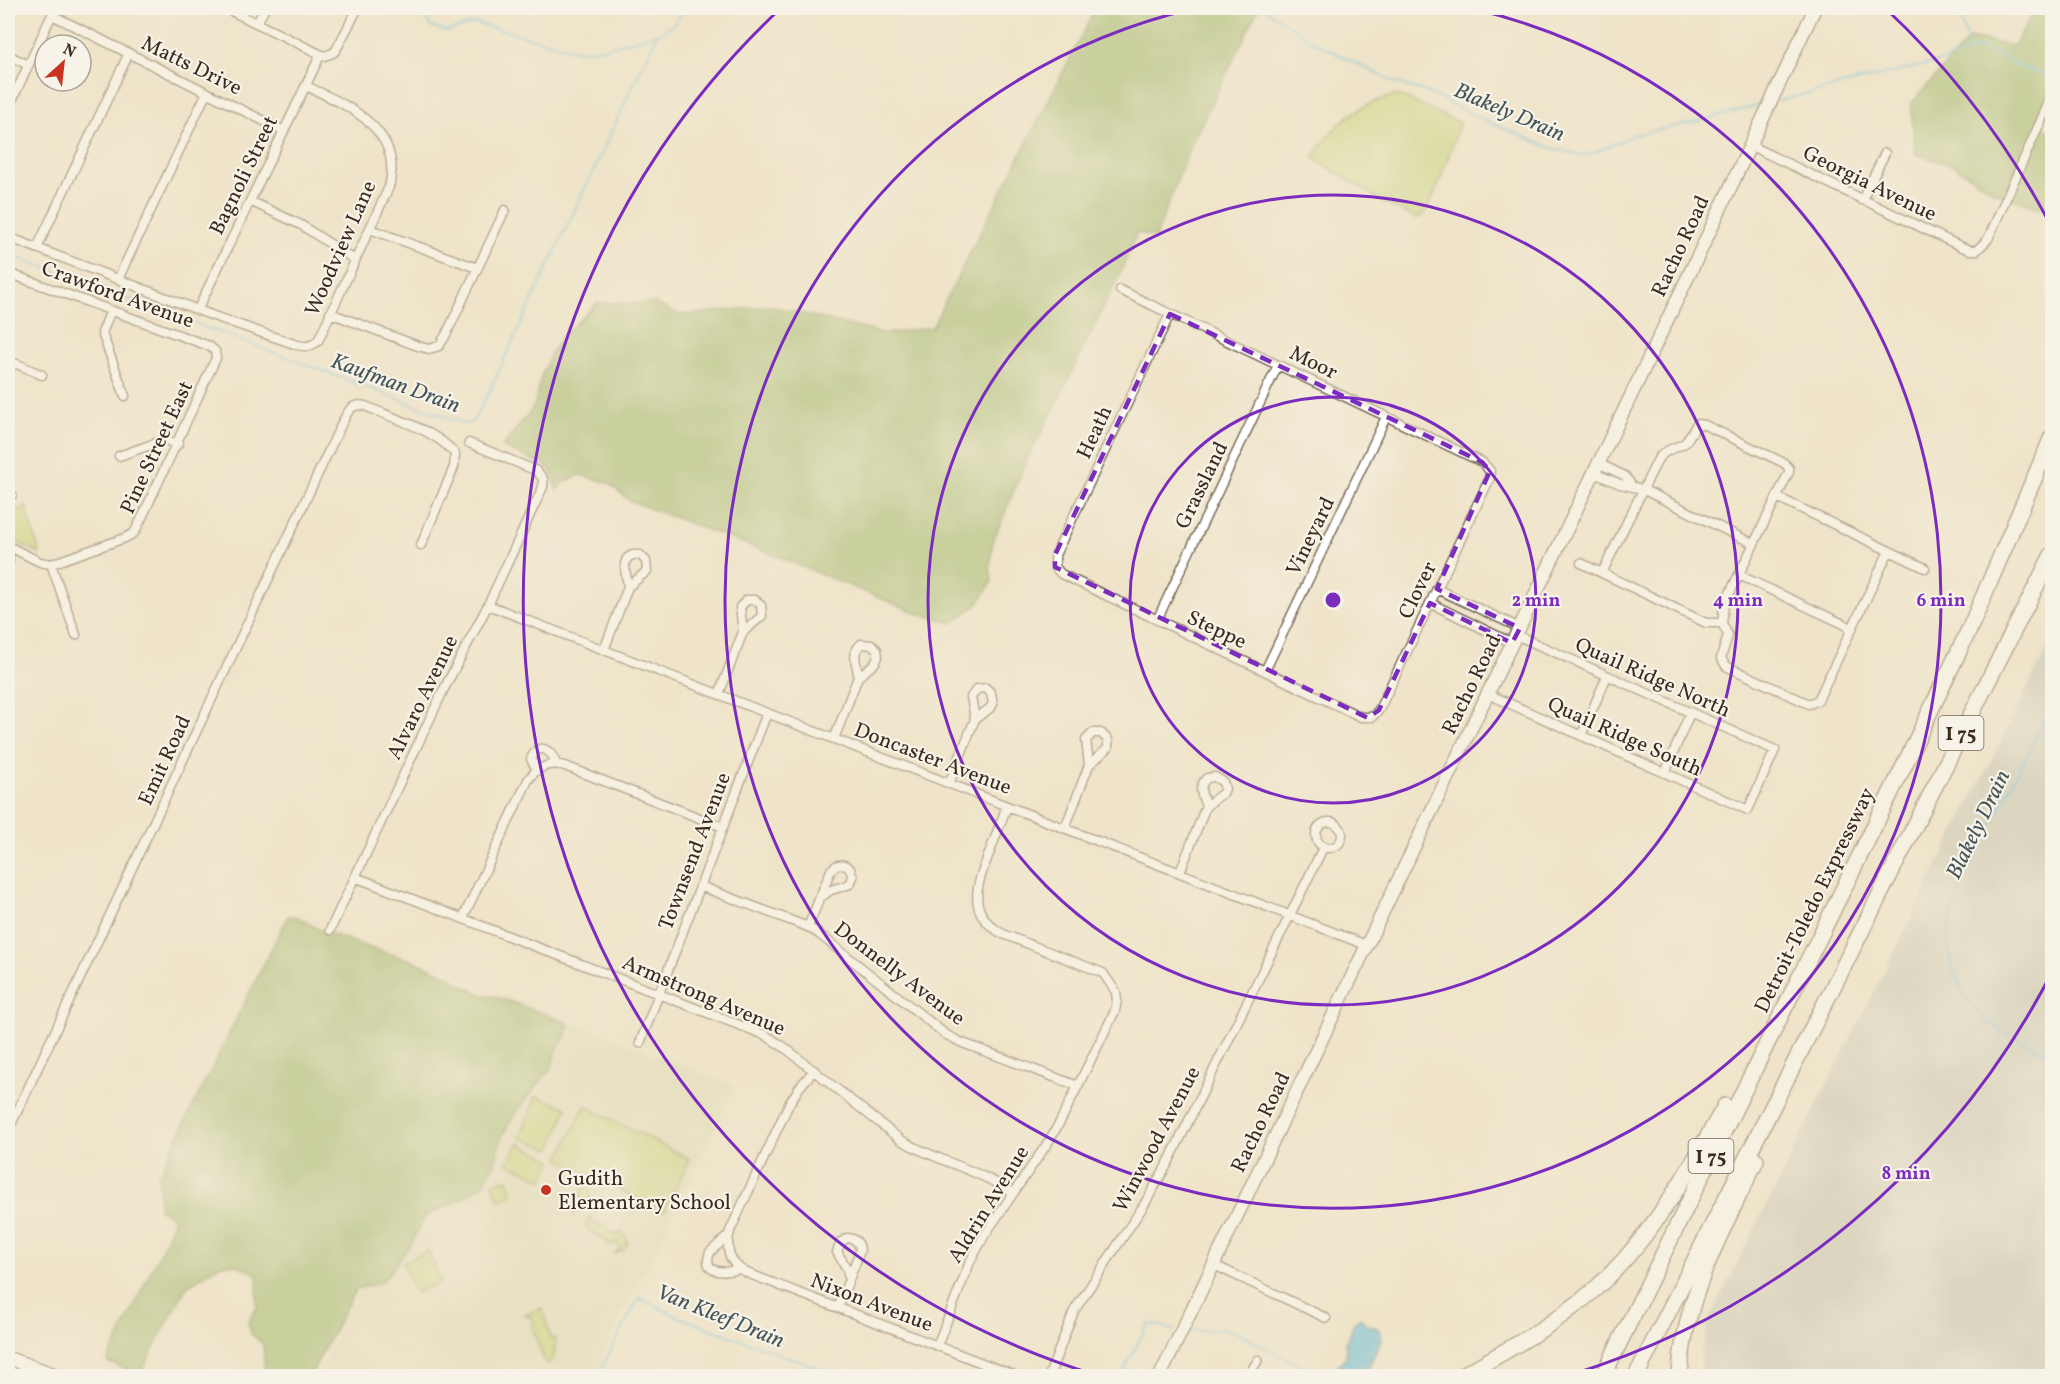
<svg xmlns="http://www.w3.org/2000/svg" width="2060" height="1384" viewBox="0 0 2060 1384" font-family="Vollkorn,serif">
	<rect width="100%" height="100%" fill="#f7f3e8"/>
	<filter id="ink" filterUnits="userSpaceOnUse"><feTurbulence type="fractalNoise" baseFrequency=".0167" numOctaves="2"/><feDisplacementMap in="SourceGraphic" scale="12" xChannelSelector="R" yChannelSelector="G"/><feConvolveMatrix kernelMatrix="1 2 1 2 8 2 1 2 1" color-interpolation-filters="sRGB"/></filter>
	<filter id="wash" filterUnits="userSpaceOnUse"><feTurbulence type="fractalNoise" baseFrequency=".008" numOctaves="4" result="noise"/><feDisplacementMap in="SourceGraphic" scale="24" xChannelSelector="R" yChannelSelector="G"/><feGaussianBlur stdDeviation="1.35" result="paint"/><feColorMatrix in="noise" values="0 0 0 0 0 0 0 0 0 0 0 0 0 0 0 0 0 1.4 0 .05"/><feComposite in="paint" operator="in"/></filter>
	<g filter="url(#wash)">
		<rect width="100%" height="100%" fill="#efe4c9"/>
		<!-- built -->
		<path fill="#e1dcba" d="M504 995 735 1086 593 1376H317Z"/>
		<!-- industrial -->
		<path fill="#c5c5b8" d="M2052 639V1376H1701V1355L1709 1319Z"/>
		<!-- green -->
		<path fill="#c4d477" stroke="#807f4a" stroke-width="1.5" d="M1394 96H1401L1460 123 1438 186 1423 216 1415 218 1385 203 1313 158C1331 126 1357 104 1394 96Z
			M26 506 40 554 8 538V513Z
			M536 1096 567 1108 551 1149 520 1138Z
			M585 1106 690 1159 664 1212 559 1159Z
			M518 1143 552 1160 543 1180 508 1163Z
			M508 1179 512 1192 508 1197 498 1200 493 1183Z
			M585 1183 590 1192V1202L582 1206 574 1215 573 1213Z
			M592 1217 593 1223 605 1226 617 1235 622 1232 628 1242 624 1250 614 1254 620 1249 616 1242 610 1245 602 1237 590 1232 586 1225 587 1221Z
			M428 1251 441 1282 416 1293 402 1262Z
			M542 1308 551 1339 555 1338C556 1347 555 1358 548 1364L545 1363 532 1326 534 1324 530 1317 525 1315Z"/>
		<!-- forest -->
		<path fill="#9bb668" stroke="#6b7043" stroke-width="1.5" d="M1096 8H1259L1190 147 1155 238 1137 232 1124 265 1057 403 1026 462 993 541 990 566 992 582 978 604 953 623 922 615 756 548 630 501 609 483 580 475 562 483 557 490 549 467 502 447 534 407 541 377 552 351 561 338 597 303H655L680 315 771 306 886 334 932 327Z
			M2025 8H2052V98L2043 127 2052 133V213L1993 191 1956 167 1915 154 1911 104 1970 38 2014 46 2034 12Z
			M288 916H296L318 929 370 948 412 960 451 977 459 984 484 995 497 997 565 1022 569 1026 567 1034 558 1047 551 1068 516 1112 501 1138 495 1163 482 1186 456 1202 425 1216 412 1242 383 1281 356 1289 310 1376H265L263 1344 251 1334 248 1322 257 1307V1274L236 1265 221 1264 187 1286 140 1374 107 1362 164 1244 174 1218 159 1209V1174Z"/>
		<!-- water -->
		<path fill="#61bade" stroke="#4e727e" stroke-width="1.5" d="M1360 1318 1368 1325 1378 1328C1379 1332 1381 1335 1382 1338 1382 1343 1371 1361 1368 1367L1372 1371 1370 1375 1344 1376 1339 1372 1338 1365 1346 1357V1342L1354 1323Z"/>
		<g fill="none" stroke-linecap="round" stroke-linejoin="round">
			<!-- stream -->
			<path stroke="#61bade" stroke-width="2" d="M422 8 423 14 431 27 447 31 476 23 579 51 605 48 660 33 675 23 684 8
				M1264 8 1312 41 1394 82 1426 92 1486 121 1551 148 1586 156 1637 134 1692 123 1760 105
				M1962 8 1961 20 1970 51
				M1777 101 1945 60 1975 49H1987L2025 69 2052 74
				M8 254 466 424 473 421 489 392 658 33
				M2052 705 1964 879 1954 909 1947 939 1951 964 1963 993 1984 1020 2023 1042 2052 1055
				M1190 1331 1224 1329 1236 1332 1320 1376
				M597 1376 639 1298 681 1318 840 1376
				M1121 1376 1148 1324 1162 1326 1174 1331"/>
		</g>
	</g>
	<g filter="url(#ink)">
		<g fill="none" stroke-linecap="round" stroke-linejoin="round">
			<defs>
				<path id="street" d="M225 8 324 56 333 53 336 50 358 8
					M52 15 284 131
					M257 23 265 8
					M8 55 28 65
					M8 109 55 8
					M1749 145 1962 247 1970 250H1977L1988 239 2051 98
					M1862 200 1885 153
					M250 201 301 225 355 260
					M370 229 477 268
					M8 237 211 315 297 345C306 347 310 347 318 341L389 187C404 129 347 105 306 86
					M37 248 129 53
					M8 273 209 346 215 351 216 358 139 524 134 533 125 538 51 564 40 562 8 546
					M118 279 207 92
					M1120 290 1482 462 1490 471 1489 480 1379 710 1372 717H1361L1061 574 1055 567V555L1170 314
					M198 309 320 56
					M111 310 102 333 125 396
					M330 313 418 346 429 349 439 346 446 335 505 210
					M8 367 17 364 42 375
					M119 456 164 440 178 444
					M1598 463 1625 476 1632 486
					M1594 473 1620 484 1642 489 1754 544
					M8 497 12 495
					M1777 497 1925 568
					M1581 563 1706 623H1722
					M51 564 76 635
					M8 565 9 561 8 547
					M1602 573 1659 457 1667 451 1685 443 1697 424 1705 425 1784 463 1789 468V472L1724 605 1722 623 1728 635 1721 658 1726 666 1809 704 1818 700 1889 551
					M1739 575 1852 628
					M1437 589 1520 628
					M1430 603 1512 643
					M488 605 1366 945
					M1157 620 1278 365
					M604 650 628 587 647 571 646 561 640 555C617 553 627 574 628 587
					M1265 671 1386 417
					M719 694 743 632 762 616 761 605 755 600H747L740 607 743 632
					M1488 694 1748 810 1775 750 1516 635
					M1581 736 1607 676
					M834 739 858 677 874 664 878 657 877 650 873 645 861 644C850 654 858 665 858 677
					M537 770 531 759C539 740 552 751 556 764
					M1665 773 1690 713
					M949 784 975 719 989 709 993 704 991 693 986 688 977 689 971 697 975 719
					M1316 835a13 13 0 1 1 26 0a13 13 0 1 1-26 0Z
					M1065 828 1089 765 1086 740 1093 733H1101L1108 740V748L1089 765
					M1180 872 1206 806 1223 793 1225 789 1223 782 1215 777 1207 778C1197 787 1202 795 1206 806
					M355 877 765 1035 784 1047 901 1140C937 1161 977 1169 1013 1193
					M700 886 808 927 819 934 945 1034 960 1042 1078 1086
					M463 918 528 780C537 767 550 762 565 766L723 827
					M808 927 831 870C837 863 844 863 850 869L853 877 850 884 831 890 821 897
					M330 930 444 689 488 605 543 487V479L537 471 469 443
					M640 1043 767 713
					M814 1070 799 1088 789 1104 730 1231C725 1249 729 1264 747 1273L1016 1376
					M8 1131 341 425C347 414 350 402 365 406 392 418 437 430 455 454L454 467 421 545
					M729 1235 710 1252C701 1275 725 1273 740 1269
					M1214 1265 1326 1318
					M838 1308 860 1251C860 1243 855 1238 847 1238L841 1242 837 1252 847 1269 849 1279
					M937 1346 970 1262 984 1236 1047 1144 1060 1122 1115 1011 1117 1000 1116 992 1103 973 1003 934C966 914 976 886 989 854 995 838 1001 822 1007 806
					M1049 1376 1074 1311 1144 1205 1168 1163 1323 848
					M1198 1376 1204 1375 1209 1376
					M1248 1376 1258 1360"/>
				<path id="secondary" d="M8 1358 59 1376
					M1160 1376 1698 256 1815 8"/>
				<path id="highway" d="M1461 1376C1513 1347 1566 1319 1609 1276 1658 1227 1691 1167 1725 1106
					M1603 1376 1904 766 1969 630 2052 437
					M1636 1376 2052 555
					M1680 1376C1683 1297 1723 1230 1756 1160"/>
			</defs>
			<!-- street casing -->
			<use href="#street" stroke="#7a6b5a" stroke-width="11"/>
			<!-- secondary casing -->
			<use href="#secondary" stroke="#7a6b5a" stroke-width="15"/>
			<!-- highway casing -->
			<use href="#highway" stroke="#7a6b5a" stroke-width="18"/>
			<!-- street -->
			<use href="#street" stroke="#fff" stroke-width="8"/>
			<!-- secondary -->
			<use href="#secondary" stroke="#fff" stroke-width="12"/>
			<!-- highway -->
			<use href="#highway" stroke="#fff" stroke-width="15"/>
		</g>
	</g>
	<!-- marked area -->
	<path d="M0 0H2060V1384H0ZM1170 314 1482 462 1490 471 1437 589 1520 628 1512 643 1430 603 1379 710 1368 718 1055 567V555Z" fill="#efe4c9" fill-opacity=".55" fill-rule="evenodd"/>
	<path fill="none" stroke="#7b2cbf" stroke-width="4.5" stroke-dasharray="12 8" stroke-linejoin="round" d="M1170 314 1482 462 1490 471 1437 589 1520 628 1512 643 1430 603 1379 710 1368 718 1055 567V555Z"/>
	<!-- distance rings -->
	<g fill="none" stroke="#7b2cbf" stroke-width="3">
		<circle cx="1333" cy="600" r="203"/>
		<circle cx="1333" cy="600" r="405"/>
		<path d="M1470 8A608 608 0 1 1 1196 8"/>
		<path d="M2051 974A810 810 0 0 1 1570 1375M1096 1375A810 810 0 0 1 781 8M1885 8A810 810 0 0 1 2051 226"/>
	</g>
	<!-- markers -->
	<circle fill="#c8321e" stroke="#f7f3e8" stroke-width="2" cx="546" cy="1190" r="6"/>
	<g text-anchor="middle" stroke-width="4.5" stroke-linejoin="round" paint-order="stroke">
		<!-- shield labels -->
		<g fill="#f7f3e8" stroke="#73665b" stroke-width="1.5">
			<rect x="1938.5" y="716" width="45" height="34" rx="4.5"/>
			<rect x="1688.5" y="1139" width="45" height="34" rx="4.5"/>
		</g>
		<g font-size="20" font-weight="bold" fill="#3b2a1e">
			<text x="1961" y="740">I 75</text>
			<text x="1711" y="1163">I 75</text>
		</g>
		<!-- street labels -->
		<g font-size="21" fill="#3b2a1e" stroke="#f7f3e8">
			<text transform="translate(192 65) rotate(26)" y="7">Matts Drive</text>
			<text transform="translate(243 175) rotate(-64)" y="7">Bagnoli Street</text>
			<text transform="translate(1870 183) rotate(26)" y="7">Georgia Avenue</text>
			<text transform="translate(1680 246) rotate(-65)" y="7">Racho Road</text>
			<text transform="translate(340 248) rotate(-66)" y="7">Woodview Lane</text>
			<text transform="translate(118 294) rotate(20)" y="7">Crawford Avenue</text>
			<text transform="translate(1314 362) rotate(26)" y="7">Moor</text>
			<text transform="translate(1094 432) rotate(-65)" y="7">Heath</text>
			<text transform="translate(156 447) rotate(-65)" y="7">Pine Street East</text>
			<text transform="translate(1201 485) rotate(-64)" y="7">Grassland</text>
			<text transform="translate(1310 536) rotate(-64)" y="7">Vineyard</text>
			<text transform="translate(1417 590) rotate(-64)" y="7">Clover</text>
			<text transform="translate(1217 629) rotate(25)" y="7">Steppe</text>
			<text transform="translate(1653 677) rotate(24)" y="7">Quail Ridge North</text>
			<text transform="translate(1471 684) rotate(-64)" y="7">Racho Road</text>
			<text transform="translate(422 697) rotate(-64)" y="7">Alvaro Avenue</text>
			<text transform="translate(1625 736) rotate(24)" y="7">Quail Ridge South</text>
			<text transform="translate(933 758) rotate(21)" y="7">Doncaster Avenue</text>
			<text transform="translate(164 760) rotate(-65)" y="7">Emit Road</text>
			<text transform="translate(694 851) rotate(-69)" y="7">Townsend Avenue</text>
			<text transform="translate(1814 900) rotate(-64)" y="7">Detroit-Toledo Expressway</text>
			<text transform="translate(900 973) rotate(37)" y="7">Donnelly Avenue</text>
			<text transform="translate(704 995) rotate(23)" y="7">Armstrong Avenue</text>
			<text transform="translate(1260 1122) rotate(-64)" y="7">Racho Road</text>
			<text transform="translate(1156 1139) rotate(-62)" y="7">Winwood Avenue</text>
			<text transform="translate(988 1204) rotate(-58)" y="7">Aldrin Avenue</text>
			<text transform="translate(872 1302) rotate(21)" y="7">Nixon Avenue</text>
		</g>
		<!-- poi labels -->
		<g font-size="21" fill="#3b2a1e" stroke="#f7f3e8" text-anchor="start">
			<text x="558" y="1185">Gudith<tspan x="558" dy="24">Elementary School</tspan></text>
		</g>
		<!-- water labels -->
		<g font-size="22" font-style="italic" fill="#465558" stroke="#f7f3e8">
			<text transform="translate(1510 111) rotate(23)" y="8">Blakely Drain</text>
			<text transform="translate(396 382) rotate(20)" y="8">Kaufman Drain</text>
			<text transform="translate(1977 824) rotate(-64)" y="8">Blakely Drain</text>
			<text transform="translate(721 1315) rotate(22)" y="8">Van Kleef Drain</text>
		</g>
	</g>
	<circle cx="1333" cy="600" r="9" fill="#7b2cbf" stroke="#f7f3e8" stroke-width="3"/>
	<g font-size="18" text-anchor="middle" font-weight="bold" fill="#7b2cbf" stroke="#f7f3e8" stroke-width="4.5" stroke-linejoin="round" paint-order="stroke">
		<text x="1536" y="606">2 min</text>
		<text x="1738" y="606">4 min</text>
		<text x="1941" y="606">6 min</text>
		<text x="1906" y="1179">8 min</text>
	</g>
	<!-- margin -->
	<rect width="2060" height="1384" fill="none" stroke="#f7f3e8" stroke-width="30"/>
	<!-- north arrow -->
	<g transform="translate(63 63) rotate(27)"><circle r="28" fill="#f7f3e8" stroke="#aca397" stroke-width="1.5"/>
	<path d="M0-4.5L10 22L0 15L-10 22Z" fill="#c8321e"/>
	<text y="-9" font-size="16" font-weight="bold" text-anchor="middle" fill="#3b2a1e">N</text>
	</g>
</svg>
